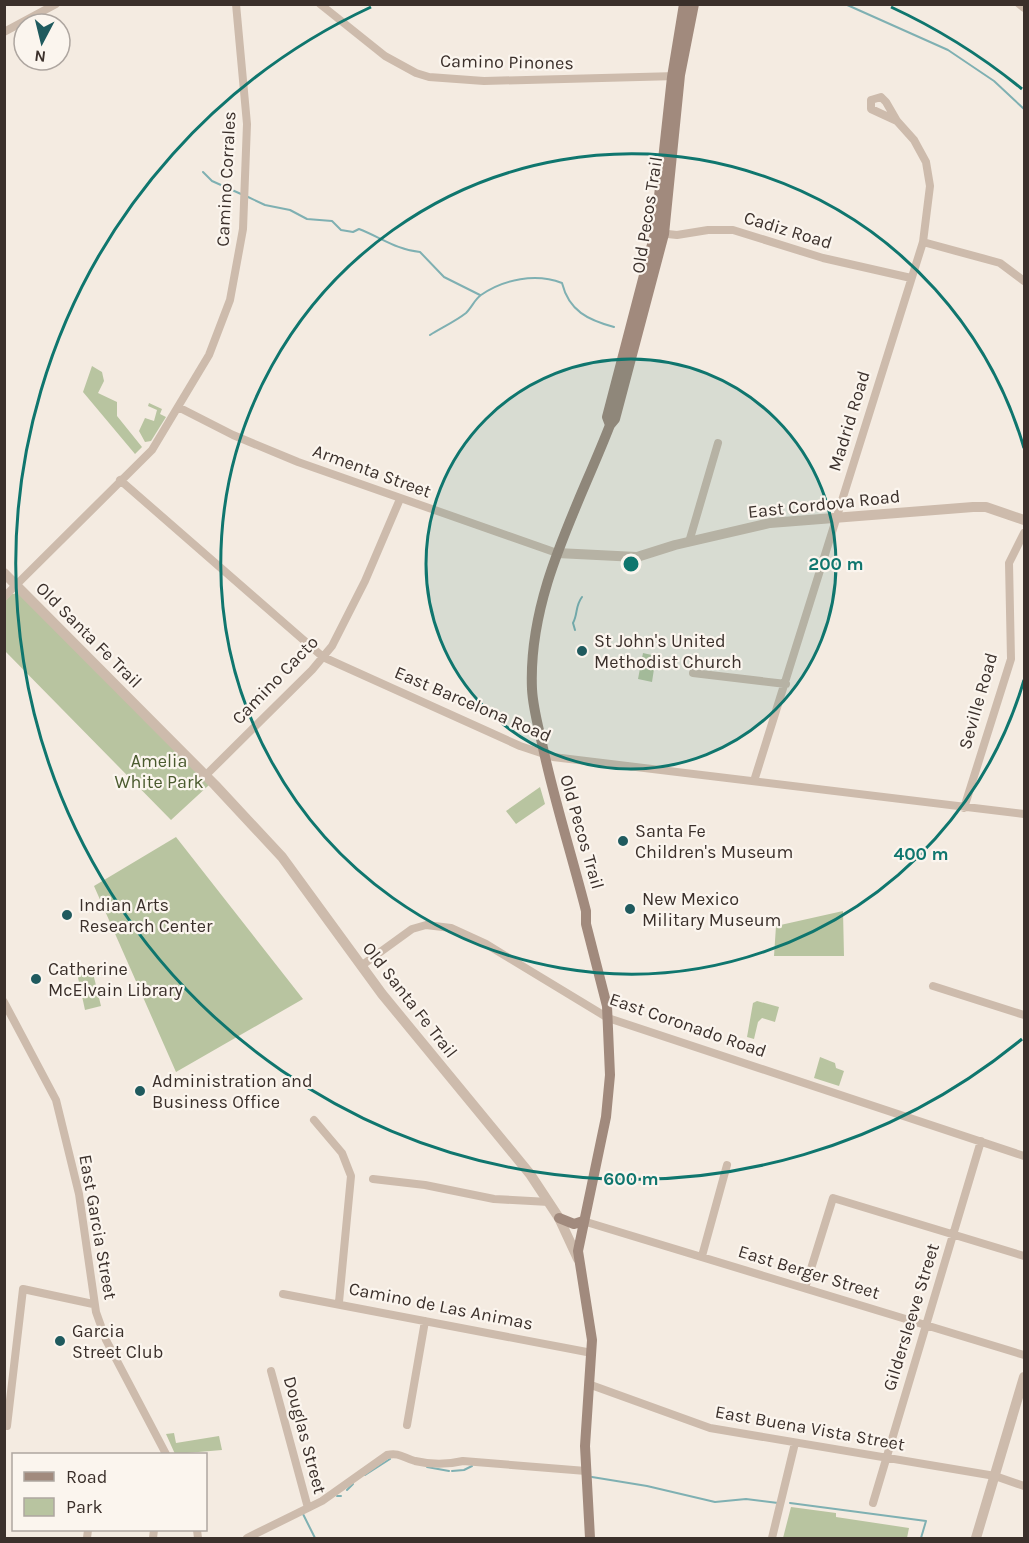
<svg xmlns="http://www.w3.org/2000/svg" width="1029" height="1543" viewBox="0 0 1029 1543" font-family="Karla,sans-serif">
	<rect width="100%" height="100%" fill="#f4ebe1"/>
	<!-- green -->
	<path fill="#b8c4a0" d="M92 366 102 372 104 381 98 393 117 402V416L142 447 135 454 83 392Z
		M149 403 162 409 160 414 166 417 151 441 145 442 139 431 145 418 154 421 157 410 148 406Z
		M19 593 209 785 171 820 5 651 4 602 12 594Z
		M643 653 656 656 652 682 638 679Z
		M540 787 545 804 516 824 506 811Z
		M176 837 303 999 176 1072 94 886Z
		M843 911 844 956H774L776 926Z
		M92 969 101 1006 85 1010 77 973Z
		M757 1001 779 1007 775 1022 762 1018 758 1022 754 1039 747 1037 753 1003Z
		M820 1057 835 1063 836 1068 844 1071 839 1086 814 1078Z
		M174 1433 176 1443 219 1436 222 1450 175 1454 166 1434Z
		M791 1507 836 1513V1517L909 1528 907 1538H783Z"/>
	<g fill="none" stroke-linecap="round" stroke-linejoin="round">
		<!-- stream -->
		<path stroke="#7fb0b2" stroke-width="2" d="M845 4 948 50 994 81 1024 109
			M203 172 212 181 241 194
			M246 196 265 205 290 210 307 219 332 221 341 230 353 232 359 229C380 237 397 250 420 252L444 277 480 295
			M430 335C441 328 456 321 466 313 472 307 475 299 481 295 504 279 536 273 562 283 569 311 588 320 614 327
			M575 630 573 623C578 614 575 606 582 597
			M645 830 651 834
			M427 1467 449 1471
			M452 1471 464 1470 472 1466
			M365 1475 390 1459
			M592 1477 647 1486 715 1502 746 1499 778 1503
			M347 1490 353 1484
			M337 1496H341
			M790 1503 926 1521 921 1538
			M303 1514 315 1538"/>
		<!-- minor -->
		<path stroke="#cdbbac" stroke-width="8" d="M320 4 385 56 416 73 429 77 484 81 677 76
			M1019 4 1024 8
			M4 32 56 4
			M658 233 677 235 708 230H733L823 258 911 278
			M923 242 1000 263 1024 281
			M180 408 233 435 298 462 557 553
			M120 480 323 657 520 746 553 757 1024 814
			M689 542 718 443
			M4 597 152 450 209 355 230 300 243 229 247 124 236 4
			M693 673 786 684
			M206 775 312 670 332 646 365 581 400 499
			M754 781 923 242 930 186 926 162 914 140 897 121 871 109V100L881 97 886 102 897 121
			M964 808 1011 659 1009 563 1024 533
			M361 966 412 929 426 925 451 928 486 944 608 1018 1024 1156
			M933 986 1024 1015
			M4 1002 56 1100 79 1194 96 1312 106 1340 166 1454
			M314 1120 342 1153 351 1176 339 1302
			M373 1179 425 1185 494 1199 549 1202
			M583 1221 1024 1355
			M702 1256 727 1165
			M805 1288 833 1198 1024 1256
			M283 1294 592 1353
			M271 1371 308 1508
			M591 1385 710 1428 995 1476 1024 1486
			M407 1425 425 1321
			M7 1426 23 1289 93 1304
			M873 1503 981 1141
			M197 1530 198 1538
			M87 1538 88 1530
			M153 1538 154 1530
			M247 1538 322 1501 387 1455C399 1452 404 1458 415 1461 432 1465 446 1465 463 1461L586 1471
			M772 1538 795 1443"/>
		<!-- tertiary -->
		<path stroke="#cdbbac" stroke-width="10" d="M557 553 637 557 675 545 770 523 973 507H986L1024 520
			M4 573 215 785 282 857 382 994 530 1174 559 1218 578 1259
			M976 1538 1024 1377"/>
		<!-- secondary -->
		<path stroke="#a18a7d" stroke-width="10" d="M610 425 607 417 655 233 672 77 684 4
			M559 1218 574 1224 583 1221
			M590 1538 585 1446 592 1340 578 1251 606 1117 610 1075 607 1006 586 924V911C572 856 555 803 543 748 539 729 533 709 532 689 528 595 577 510 610 425L615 419 664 234 680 75 694 4"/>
	</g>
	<!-- distance rings -->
	<circle cx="631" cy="564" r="205" fill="#0f766e" fill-opacity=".12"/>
	<g fill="none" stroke="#0f766e" stroke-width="3">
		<circle cx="631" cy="564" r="205"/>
		<path d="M1024 680A410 410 0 1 1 1024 448"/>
		<path d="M1022 1039A615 615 0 1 1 371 7M891 7A615 615 0 0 1 1022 89"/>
	</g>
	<!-- markers -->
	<g fill="#1f5a5e" stroke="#fbf5ee" stroke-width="2">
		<circle cx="582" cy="651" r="6"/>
		<circle cx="623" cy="841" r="6"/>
		<circle cx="630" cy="909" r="6"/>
		<circle cx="67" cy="915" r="6"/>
		<circle cx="36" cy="979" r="6"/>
		<circle cx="140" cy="1091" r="6"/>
		<circle cx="60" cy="1341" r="6"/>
	</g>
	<g text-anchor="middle" stroke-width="4.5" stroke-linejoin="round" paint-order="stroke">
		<!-- street labels -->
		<g font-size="18" fill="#3b302b" stroke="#fbf5ee">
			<text transform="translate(507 62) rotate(1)" y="6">Camino Pinones</text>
			<text transform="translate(226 179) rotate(-87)" y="6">Camino Corrales</text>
			<text transform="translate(647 215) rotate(-81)" y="6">Old Pecos Trail</text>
			<text transform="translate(788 230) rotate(17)" y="6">Cadiz Road</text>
			<text transform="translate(849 421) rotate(-73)" y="6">Madrid Road</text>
			<text transform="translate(372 471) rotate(20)" y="6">Armenta Street</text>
			<text transform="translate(824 504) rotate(-6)" y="6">East Cordova Road</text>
			<text transform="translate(89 635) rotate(45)" y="6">Old Santa Fe Trail</text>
			<text transform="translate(275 680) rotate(-46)" y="6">Camino Cacto</text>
			<text transform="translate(978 701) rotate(-74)" y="6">Seville Road</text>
			<text transform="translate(473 704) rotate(23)" y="6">East Barcelona Road</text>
			<text transform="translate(582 832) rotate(74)" y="6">Old Pecos Trail</text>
			<text transform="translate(410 1000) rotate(52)" y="6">Old Santa Fe Trail</text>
			<text transform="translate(688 1025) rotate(19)" y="6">East Coronado Road</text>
			<text transform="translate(98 1227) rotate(80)" y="6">East Garcia Street</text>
			<text transform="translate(809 1272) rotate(17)" y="6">East Berger Street</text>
			<text transform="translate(441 1306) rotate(11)" y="6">Camino de Las Animas</text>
			<text transform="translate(911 1317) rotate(-73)" y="6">Gildersleeve Street</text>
			<text transform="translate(810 1428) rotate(10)" y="6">East Buena Vista Street</text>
			<text transform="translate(305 1435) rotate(75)" y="6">Douglas Street</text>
		</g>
		<!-- poi labels -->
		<g font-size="18" fill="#3b302b" stroke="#fbf5ee" text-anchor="start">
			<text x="594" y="647">St John's United<tspan x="594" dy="21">Methodist Church</tspan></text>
			<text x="635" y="837">Santa Fe<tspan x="635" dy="21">Children's Museum</tspan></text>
			<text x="642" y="905">New Mexico<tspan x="642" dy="21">Military Museum</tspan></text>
			<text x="79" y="911">Indian Arts<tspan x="79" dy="21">Research Center</tspan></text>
			<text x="48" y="975">Catherine<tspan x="48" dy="21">McElvain Library</tspan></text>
			<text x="152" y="1087">Administration and<tspan x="152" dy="21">Business Office</tspan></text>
			<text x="72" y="1337">Garcia<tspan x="72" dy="21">Street Club</tspan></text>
		</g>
		<!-- park labels -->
		<g font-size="18" fill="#4a5a2e" stroke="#fbf5ee">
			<text x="159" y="767">Amelia<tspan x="159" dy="21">White Park</tspan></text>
		</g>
	</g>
	<circle cx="631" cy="564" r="9" fill="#0f766e" stroke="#fbf5ee" stroke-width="3"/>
	<g font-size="18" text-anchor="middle" font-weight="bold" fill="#0f766e" stroke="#fbf5ee" stroke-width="4.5" stroke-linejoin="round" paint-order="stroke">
		<text x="836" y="570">200 m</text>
		<text x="921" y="860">400 m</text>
		<text x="631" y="1185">600 m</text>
	</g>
	<!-- border -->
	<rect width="1029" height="1543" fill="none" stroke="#3b302b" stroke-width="12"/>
	<!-- legend -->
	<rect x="12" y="1453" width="195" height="78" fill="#fbf5ee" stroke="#aea6a0" stroke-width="1.5"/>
	<rect x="24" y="1472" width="30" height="9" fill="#a18a7d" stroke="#aea6a0" stroke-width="1.5"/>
	<text x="66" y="1483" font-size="18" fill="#3b302b">Road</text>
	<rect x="24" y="1498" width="30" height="18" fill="#b8c4a0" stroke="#aea6a0" stroke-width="1.5"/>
	<text x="66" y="1513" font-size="18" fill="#3b302b">Park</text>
	<!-- north arrow -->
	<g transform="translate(42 42) rotate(187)"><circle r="28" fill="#fbf5ee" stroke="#aea6a0" stroke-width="1.5"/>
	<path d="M0-4.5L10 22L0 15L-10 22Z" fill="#1f5a5e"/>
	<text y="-9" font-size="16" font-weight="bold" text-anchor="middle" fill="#3b302b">N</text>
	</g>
</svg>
